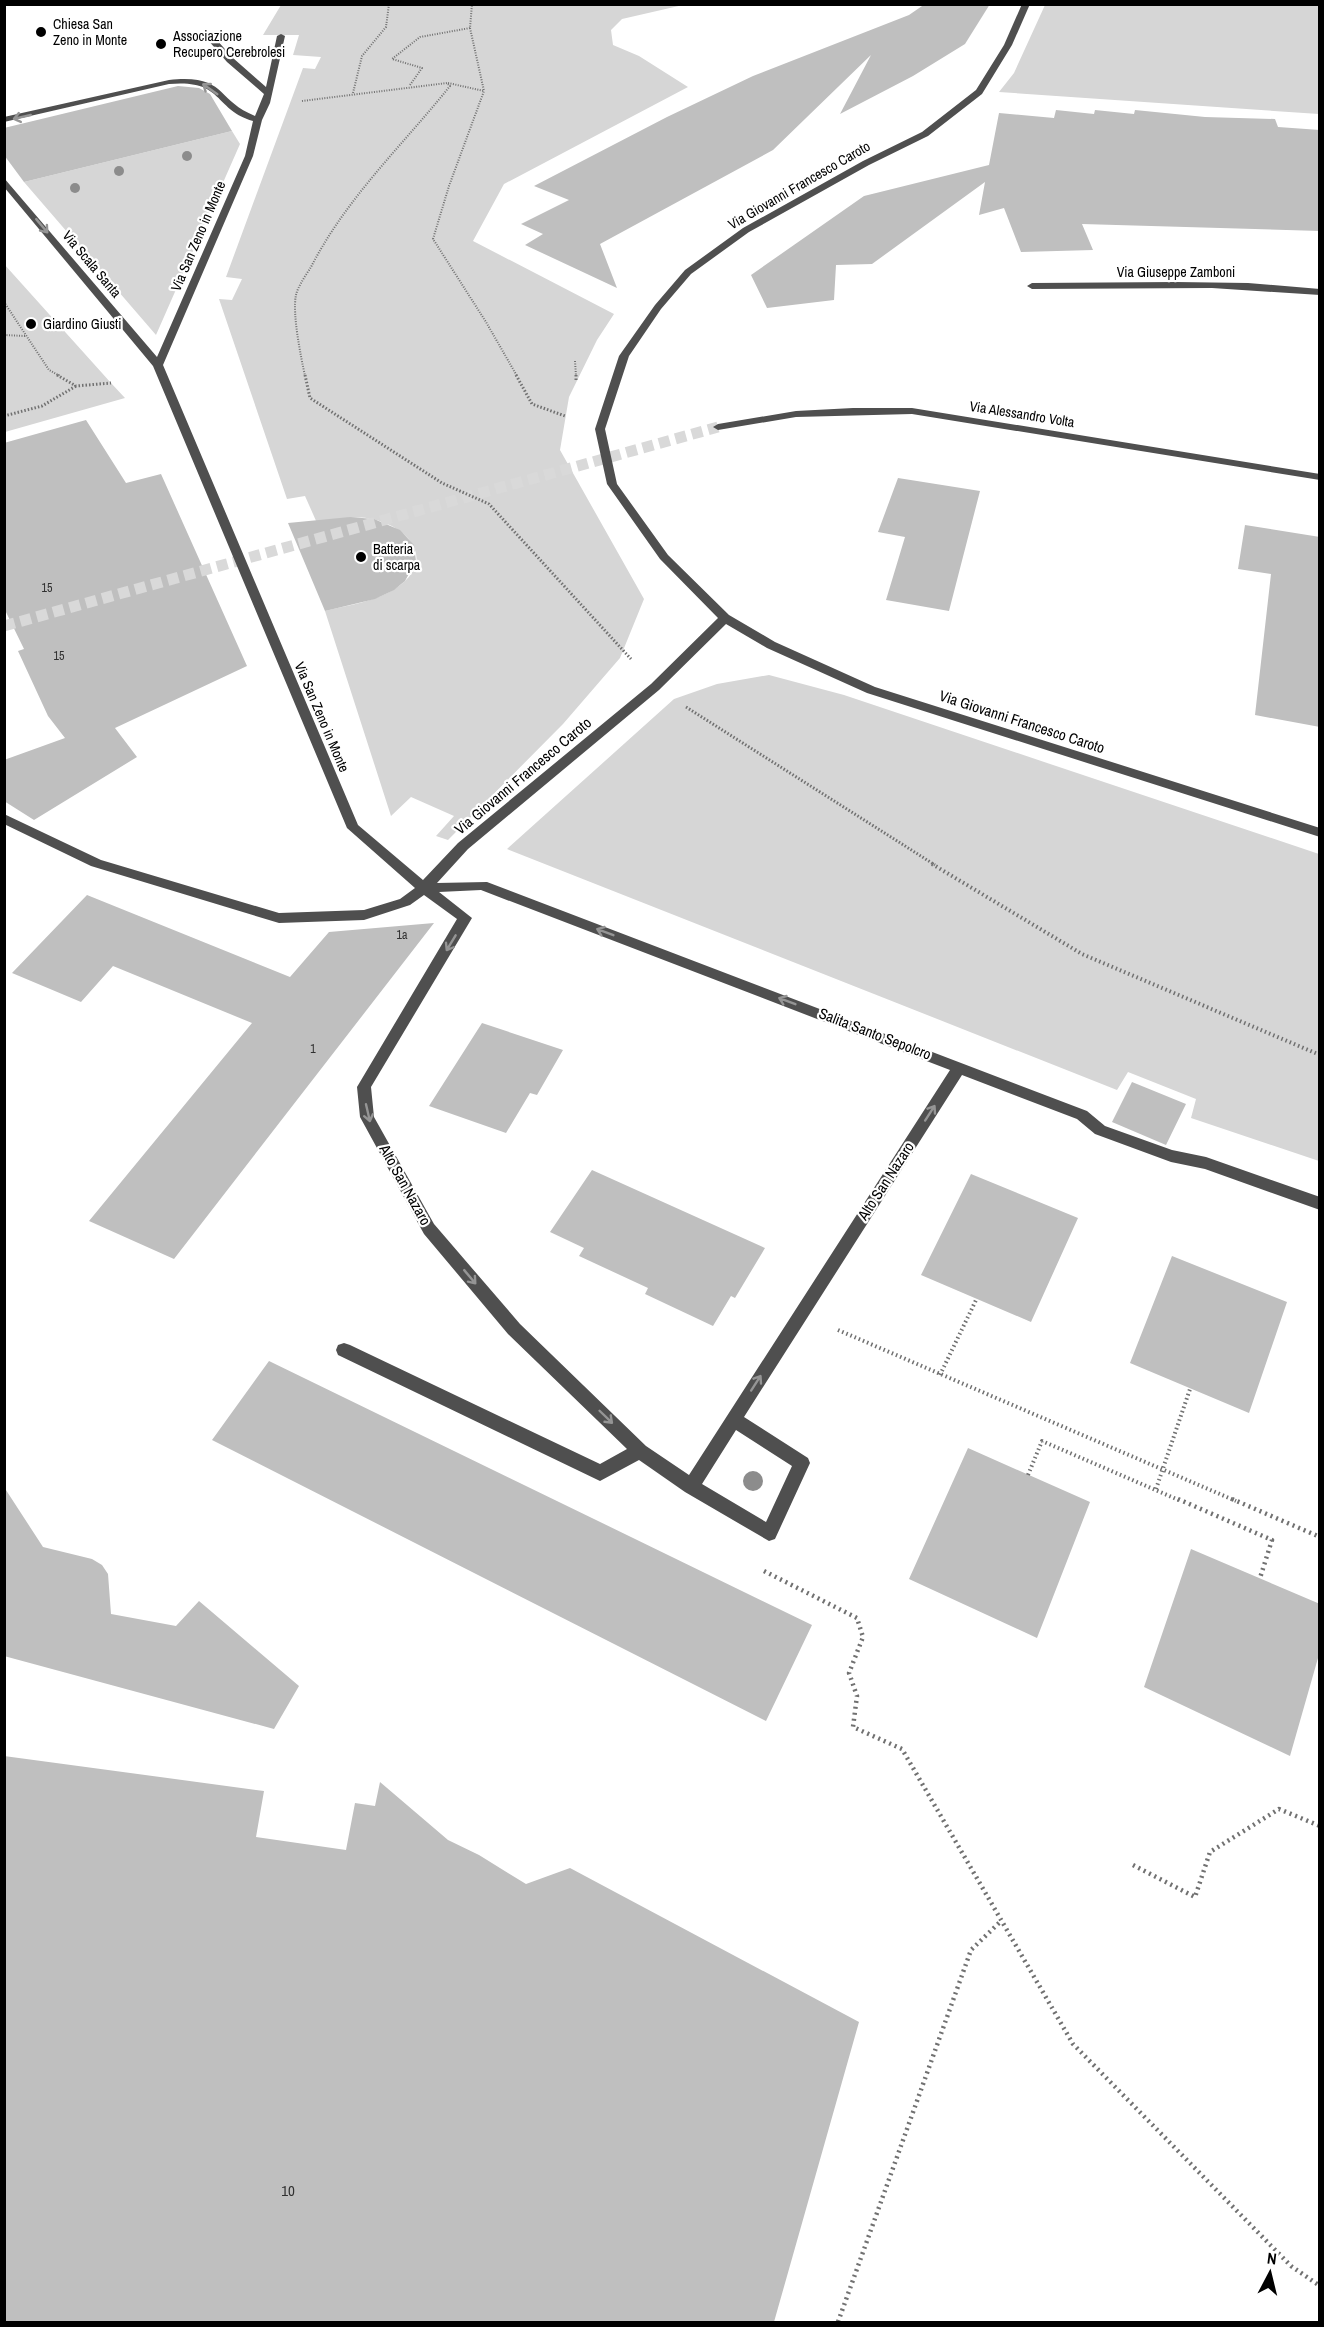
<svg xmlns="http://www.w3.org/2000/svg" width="1324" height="2327" viewBox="0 0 1324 2327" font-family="'Archivo Narrow',sans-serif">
	<rect width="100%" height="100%" fill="#fff"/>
	<!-- green -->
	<path fill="#d6d6d6" d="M281 5H683L622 19 611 30 613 45 639 56 688 87 504 184 473 241 614 314 597 340 569 397 560 450 644 599 620 658 563 724 448 840 436 836 454 816 411 797 391 816 325 611C349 605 375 602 396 588 437 561 410 527 372 519 354 515 335 520 317 523L305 496 287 499 219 299 232 300 242 279 226 277 303 68 315 69 321 57 293 55 299 35H263Z
		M1045 5H1319V114L999 92 1014 73Z
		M232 131 240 144 156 335 24 182Z
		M4 264 111 383 125 398 5 432Z
		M769 675 844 695 1319 854V1161L1191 1118 1196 1099 1128 1072 1117 1090 507 849 674 699 717 684Z"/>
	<!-- building -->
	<path fill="#bfbfbf" d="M925 4H990L965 44 913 76 840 114 871 55 773 150 600 244 617 288 525 245 543 234 521 224 569 200 534 186 667 117 753 76 909 15Z
		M178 86 199 88 210 94 232 131 24 182 4 155V128Z
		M1056 110 1094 114 1095 110 1134 114 1135 110 1205 117 1275 119 1278 127 1320 130V231L1082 224 1093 250 1021 252 1004 208 979 215 985 182 872 264 836 265 834 300 767 308 751 275 864 196 989 165 999 113 1054 118Z
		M86 420 126 483 161 474 247 666 115 728 137 757 34 820 4 801V760L65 738 48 716 18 651 24 649 4 608V443Z
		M898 478 980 491 949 611 886 600 905 537 878 532Z
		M350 517 374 519 400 530 414 545 416 561 405 581 394 590 375 599 325 611 288 523Z
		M1245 525 1320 537V727L1255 715 1271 574 1238 569Z
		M87 895 290 977 329 932 434 923 174 1259 89 1221 252 1023 113 966 81 1002 12 973Z
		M482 1023 563 1050 537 1095 530 1093 506 1133 429 1106Z
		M1132 1082 1186 1104 1166 1145 1112 1122Z
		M592 1170 765 1248 735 1298 731 1296 713 1326 645 1294 648 1288 579 1256 584 1248 550 1232Z
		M971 1174 1078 1218 1031 1322 921 1275Z
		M1172 1256 1287 1302 1249 1413 1130 1363Z
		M269 1361 812 1625 766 1721 212 1440Z
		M968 1448 1090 1502 1037 1638 909 1579Z
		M4 1487 43 1547 92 1559 102 1565 108 1574 111 1614 176 1626 199 1601 299 1686 274 1729 4 1656Z
		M1191 1549 1320 1604V1651L1290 1756 1144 1687Z
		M4 1756 264 1791 256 1837 346 1850 355 1803 375 1806 380 1782 448 1840 479 1855 526 1884 570 1868 859 2022 774 2322H4Z"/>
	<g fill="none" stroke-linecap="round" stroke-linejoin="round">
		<!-- minor-tunnel -->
		<path stroke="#d9d9d9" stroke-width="11" stroke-dasharray="11 6" stroke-linecap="butt" d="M4 626 718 427"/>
		<!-- path-far3 -->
		<path stroke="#717171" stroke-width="2" stroke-dasharray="1 1.5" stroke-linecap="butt" d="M470 28 484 91
			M448 83 484 91 449 186 433 239 486 322 517 376
			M410 85 422 68 392 59 420 37 470 28 472 4
			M353 93 362 56 386 27 389 4
			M302 101 447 83 450 86C402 146 347 197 311 267 306 275 298 286 296 295 292 314 301 357 305 376
			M4 302 49 370 60 376
			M4 335 25 336
			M575 361 576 376"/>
		<!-- path-far2 -->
		<path stroke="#717171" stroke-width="3" stroke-dasharray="1.5 2" stroke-linecap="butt" d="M57 375 76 386 111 383
			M305 375 310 398 442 483 489 504 631 659
			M516 375 532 404 565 416
			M576 375V381
			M4 416 42 406 76 386
			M686 707 935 865"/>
		<!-- path-far1 -->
		<path stroke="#717171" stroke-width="4" stroke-dasharray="1.5 3" stroke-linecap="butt" d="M932 864 1082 954 1320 1055
			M838 1330 1236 1501
			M940 1375 977 1298
			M1028 1475 1042 1441 1181 1501
			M1156 1489 1190 1389"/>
		<!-- path -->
		<path stroke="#717171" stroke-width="4.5" stroke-dasharray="2 4" stroke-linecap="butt" d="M1178 1499 1272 1540 1260 1578
			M1232 1499 1320 1537
			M764 1571 857 1618 863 1637 849 1673 857 1696 853 1727 902 1749 1073 2044 1291 2266 1320 2286
			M1133 1865 1195 1897 1210 1852 1279 1809 1320 1826
			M838 2322 971 1950 1001 1921"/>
		<!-- minor -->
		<path fill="#4f4f4f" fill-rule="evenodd" d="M1022 4H1030L1012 45 982 94 928 136 869 165 749 232 691 274 661 309 629 356 605 429 617 484 668 555 729 615 775 642 875 687 1320 828V837L867 693 767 648 726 624 659 690 468 849 437 883 487 882 1087 1111 1105 1126 1172 1150 1206 1157 1320 1197V1210L1205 1169 1171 1162 1095 1134 1077 1119 962 1075 744 1417 808 1458 810 1463 775 1539 769 1541 685 1492 639 1460 600 1481 338 1355 336 1350 338 1345 344 1343 350 1345 600 1464 627 1449 508 1334 424 1234 360 1117 357 1087 457 919 424 895 410 905 364 920 279 923 91 866 4 824V814L101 860 279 913 364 910 400 899 415 888 347 828 153 366 4 187V178L157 357 245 156 253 121C213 109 224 79 169 84L4 122V117L169 80C227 74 215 100 255 116L264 94 227 62 208 40 215 38 233 58 266 87 277 36 281 34 285 36 270 103 262 120 253 156 163 365 358 825 423 880 458 843 651 684 718 618 660 559 607 484 595 429 619 356 655 305 685 270 743 228 863 161 922 132 976 90 1004 45ZM481 890 950 1070 689 1475 646 1446 520 1324 434 1224 374 1117 371 1087 472 918 439 892ZM736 1430 792 1466 766 1522 702 1484Z
			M1176 282 1248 283 1320 289V295L1212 288 1032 289 1027 286 1032 283Z
			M853 408H912L1320 474V480L912 414 796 417 718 430 713 427 718 424 796 411Z"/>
	</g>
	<!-- trees -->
	<g fill="#8c8c8c">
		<circle cx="187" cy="156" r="5"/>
		<circle cx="119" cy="171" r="5"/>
		<circle cx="75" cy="188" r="5"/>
		<circle cx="753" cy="1481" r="10"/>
	</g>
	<!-- one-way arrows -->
	<defs><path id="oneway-shaft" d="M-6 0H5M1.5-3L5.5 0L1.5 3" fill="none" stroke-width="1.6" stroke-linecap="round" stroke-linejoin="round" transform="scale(1.5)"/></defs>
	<g stroke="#959595">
		<use href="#oneway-shaft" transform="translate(210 89) rotate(-145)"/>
		<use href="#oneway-shaft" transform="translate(22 117) rotate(167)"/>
		<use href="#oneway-shaft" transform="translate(42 226) rotate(50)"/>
		<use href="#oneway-shaft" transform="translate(605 932) rotate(-159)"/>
		<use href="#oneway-shaft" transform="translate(451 943) rotate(121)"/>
		<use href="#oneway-shaft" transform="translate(787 1001) rotate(-159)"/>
		<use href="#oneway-shaft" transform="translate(368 1113) rotate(77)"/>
		<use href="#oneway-shaft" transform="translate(930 1113) rotate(-57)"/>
		<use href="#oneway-shaft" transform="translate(470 1277) rotate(50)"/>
		<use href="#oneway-shaft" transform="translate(756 1383) rotate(-57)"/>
		<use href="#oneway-shaft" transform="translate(606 1417) rotate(44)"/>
	</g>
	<!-- markers -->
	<g fill="#000" stroke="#fff" stroke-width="2">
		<circle cx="41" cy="32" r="6"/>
		<circle cx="161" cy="44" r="6"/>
		<circle cx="31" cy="324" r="6"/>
		<circle cx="361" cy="557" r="6"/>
	</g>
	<g text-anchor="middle" stroke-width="4.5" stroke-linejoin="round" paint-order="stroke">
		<!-- number labels -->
		<g font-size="12" fill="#303030">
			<text x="47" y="592">15</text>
			<text x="59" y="660">15</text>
			<text x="402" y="939">1a</text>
			<text x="313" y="1053">1</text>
		</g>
		<!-- far-poi labels -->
		<g font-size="14" fill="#000" stroke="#fff" text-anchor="start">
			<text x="53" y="29">Chiesa San<tspan x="53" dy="16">Zeno in Monte</tspan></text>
			<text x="173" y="41">Associazione<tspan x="173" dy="16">Recupero Cerebrolesi</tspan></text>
			<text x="43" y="329">Giardino Giusti</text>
			<text x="373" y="554">Batteria<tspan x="373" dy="16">di scarpa</tspan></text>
		</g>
		<!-- far-street labels -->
		<g font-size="14" fill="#000" stroke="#fff">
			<text transform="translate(799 185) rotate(-30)" y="5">Via Giovanni Francesco Caroto</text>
			<text transform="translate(198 236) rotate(-67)" y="5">Via San Zeno in Monte</text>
			<text transform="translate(92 264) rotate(50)" y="5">Via Scala Santa</text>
			<text x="1176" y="277">Via Giuseppe Zamboni</text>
			<text transform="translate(1022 414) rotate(9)" y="5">Via Alessandro Volta</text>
			<text transform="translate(322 717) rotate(67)" y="5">Via San Zeno in Monte</text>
		</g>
		<!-- street labels -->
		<g font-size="15" fill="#000" stroke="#fff">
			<text transform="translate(1022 722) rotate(18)" y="5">Via Giovanni Francesco Caroto</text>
			<text transform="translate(523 776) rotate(-40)" y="5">Via Giovanni Francesco Caroto</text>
			<text transform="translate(875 1034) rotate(21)" y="5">Salita Santo Sepolcro</text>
			<text transform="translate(886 1181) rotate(-57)" y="5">Alto San Nazaro</text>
			<text transform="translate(405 1185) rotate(61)" y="5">Alto San Nazaro</text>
		</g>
		<!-- near-number labels -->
		<g font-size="15" fill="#303030">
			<text x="288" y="2196">10</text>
		</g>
	</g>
	<!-- border -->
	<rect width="1324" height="2327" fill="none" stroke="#000000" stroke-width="12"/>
	<!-- north arrow -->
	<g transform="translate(1270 2273) rotate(7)" stroke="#ffffff" stroke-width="4.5" paint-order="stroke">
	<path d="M0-4.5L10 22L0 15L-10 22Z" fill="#000000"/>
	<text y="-9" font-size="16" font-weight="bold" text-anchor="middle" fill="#000000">N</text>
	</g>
</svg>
